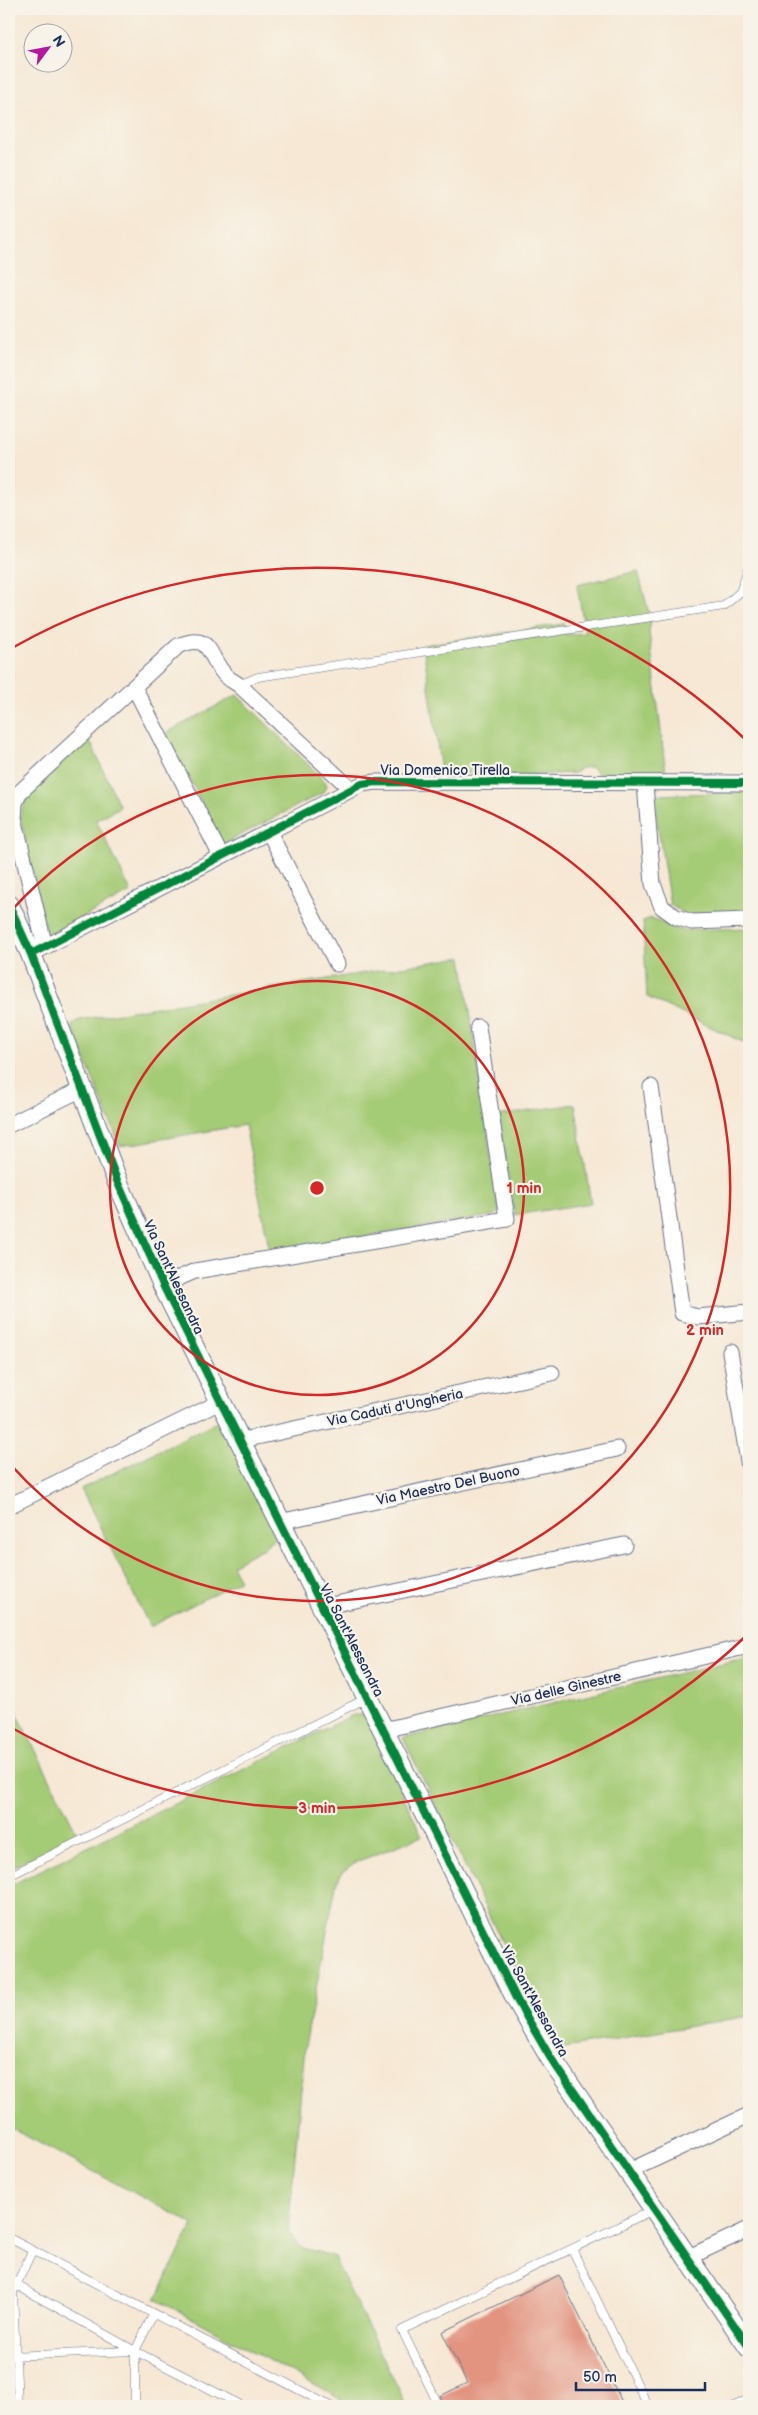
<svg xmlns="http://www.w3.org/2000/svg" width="758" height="2415" viewBox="0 0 758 2415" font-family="'Balsamiq Sans',sans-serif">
	<rect width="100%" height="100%" fill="#f7f3e8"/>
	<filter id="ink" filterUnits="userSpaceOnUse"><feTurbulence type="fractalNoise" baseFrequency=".02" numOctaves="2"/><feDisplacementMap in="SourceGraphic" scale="10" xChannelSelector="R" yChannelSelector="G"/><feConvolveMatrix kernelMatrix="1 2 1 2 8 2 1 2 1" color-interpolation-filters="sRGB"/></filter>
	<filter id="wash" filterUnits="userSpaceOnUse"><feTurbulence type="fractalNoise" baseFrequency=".0096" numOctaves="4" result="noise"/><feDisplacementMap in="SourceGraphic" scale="20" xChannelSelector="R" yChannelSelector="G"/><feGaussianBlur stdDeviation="1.12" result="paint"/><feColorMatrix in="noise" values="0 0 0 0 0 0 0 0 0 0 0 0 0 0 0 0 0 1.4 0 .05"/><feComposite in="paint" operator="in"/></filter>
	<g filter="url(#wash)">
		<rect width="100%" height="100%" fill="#f6e8d4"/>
		<!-- green -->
		<path fill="#a4cb75" stroke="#607d6a" d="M638 571 651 621 649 631 666 774 653 777 597 773 592 767 581 768 574 773 509 776 441 771 423 645 564 624 567 635 585 633 577 585Z
			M237 695 325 781 327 786 322 793 223 844 166 733Z
			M88 737 120 807 96 820 131 892 47 936 20 816C29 781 65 764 88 737Z
			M749 792V914L689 916 670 905 653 795Z
			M652 918 679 930 749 928V1045L647 997 643 921Z
			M462 957 499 1212 496 1215 270 1252 245 1125 120 1146 72 1027 75 1022 83 1019Z
			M575 1104 591 1203 515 1215 498 1116Z
			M220 1420 278 1535 268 1543 263 1551 261 1549 232 1565 240 1580 150 1627 81 1489Z
			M749 1657V2016L559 2049 498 1934 403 1738Z
			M9 1697 78 1835 9 1869Z
			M353 1715H366L422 1836 354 1863 342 1872 336 1885 305 2046 288 2232 303 2248 333 2256 407 2406H345L340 2399 156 2299 193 2224 9 2127V1886Z"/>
		<g id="blocks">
			<!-- building -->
			<path fill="#e29481" d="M559 2275 624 2406H445L440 2396 467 2383 442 2332Z"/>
		</g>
	</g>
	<g filter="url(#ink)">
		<use href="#blocks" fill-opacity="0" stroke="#687087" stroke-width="1"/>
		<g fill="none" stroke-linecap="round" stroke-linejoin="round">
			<defs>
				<path id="service" d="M239 685 258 677 724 606 740 592 749 566
					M9 1876 367 1698
					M9 2238 330 2406
					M572 2249 648 2406
					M9 2281 135 2351 243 2406
					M135 2351 153 2315
					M9 2356 135 2351V2406
					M18 2406 13 2292 32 2251
					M439 2406 402 2330 653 2210
					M734 2406 749 2399"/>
				<path id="minor" d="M134 687 221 856
					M645 784 653 884 662 907 676 917 692 922 749 920
					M269 832 337 964
					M45 947 14 818 15 803 20 792 178 646C213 631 207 657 226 676 230 680 235 682 239 685L351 789
					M31 954 362 784 375 782 749 783
					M651 1087 682 1313 698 1317 749 1312
					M9 1125 82 1089
					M163 1285 195 1271 507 1219 478 1027
					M730 1352 749 1467
					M238 1441 552 1373
					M9 1506 220 1402
					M279 1522 617 1449
					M321 1607 624 1545
					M383 1730 749 1646
					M627 2172 749 2115
					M687 2258 749 2229"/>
				<path id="tertiary" d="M9 905 31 954 118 1183 163 1285 518 2002 550 2057 749 2347"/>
			</defs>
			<!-- service casing -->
			<use href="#service" stroke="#687087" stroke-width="9"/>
			<!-- minor casing -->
			<use href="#minor" stroke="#687087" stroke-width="17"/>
			<!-- tertiary casing -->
			<use href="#tertiary" stroke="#687087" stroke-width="22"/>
			<!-- service -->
			<use href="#service" stroke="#fff" stroke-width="8"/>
			<!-- minor -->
			<use href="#minor" stroke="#fff" stroke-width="15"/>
			<!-- tertiary -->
			<use href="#tertiary" stroke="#fff" stroke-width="20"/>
			<defs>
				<path id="cycleway" d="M9 905 31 954 118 1183 163 1285 518 2002 550 2057 749 2347
					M31 954 362 784 375 782 749 783"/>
			</defs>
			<!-- cycleway casing -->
			<use href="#cycleway" stroke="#f7f3e8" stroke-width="11"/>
			<!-- cycleway -->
			<use href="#cycleway" stroke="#00873e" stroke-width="8"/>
		</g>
	</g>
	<!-- distance rings -->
	<g fill="none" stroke="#d62828" stroke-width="2.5">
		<circle cx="317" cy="1188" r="207"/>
		<path d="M10 912A413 413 0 1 1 10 1464"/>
		<path d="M748 1634A620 620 0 0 1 12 1728M12 648A620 620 0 0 1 748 742"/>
	</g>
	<g text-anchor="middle" stroke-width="4.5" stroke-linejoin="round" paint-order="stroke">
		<!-- street labels -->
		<g font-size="14" fill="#1b2f5e" stroke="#f7f3e8">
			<text x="445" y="775">Via Domenico Tirella</text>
			<text transform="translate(174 1277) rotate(65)" y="5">Via Sant'Alessandra</text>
			<text transform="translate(395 1407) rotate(-12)" y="5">Via Caduti d'Ungheria</text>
			<text transform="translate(448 1485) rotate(-12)" y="5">Via Maestro Del Buono</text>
			<text transform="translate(352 1640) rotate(63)" y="5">Via Sant'Alessandra</text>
			<text transform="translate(566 1688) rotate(-13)" y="5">Via delle Ginestre</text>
			<text transform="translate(535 2001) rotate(61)" y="5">Via Sant'Alessandra</text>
		</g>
	</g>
	<circle cx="317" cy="1188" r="8" fill="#d62828" stroke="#f7f3e8" stroke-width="2.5"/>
	<g font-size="15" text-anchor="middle" font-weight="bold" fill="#d62828" stroke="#f7f3e8" stroke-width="4.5" stroke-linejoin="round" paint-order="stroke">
		<text x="524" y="1193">1 min</text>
		<text x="705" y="1335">2 min</text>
		<text x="317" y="1813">3 min</text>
	</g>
	<!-- margin -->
	<rect width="758" height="2415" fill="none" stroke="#f7f3e8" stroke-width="30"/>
	<!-- north arrow -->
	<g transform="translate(48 48) rotate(58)"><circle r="24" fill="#f7f3e8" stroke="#9fa5b1"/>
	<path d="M0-4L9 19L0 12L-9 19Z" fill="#b5179e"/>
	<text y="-8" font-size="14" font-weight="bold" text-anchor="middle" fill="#1b2f5e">N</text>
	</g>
	<!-- scale -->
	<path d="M576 2382v8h129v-8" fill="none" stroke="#1b2f5e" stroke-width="2.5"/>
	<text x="583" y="2382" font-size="15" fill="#1b2f5e" stroke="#f7f3e8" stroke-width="4" paint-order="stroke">50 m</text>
</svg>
